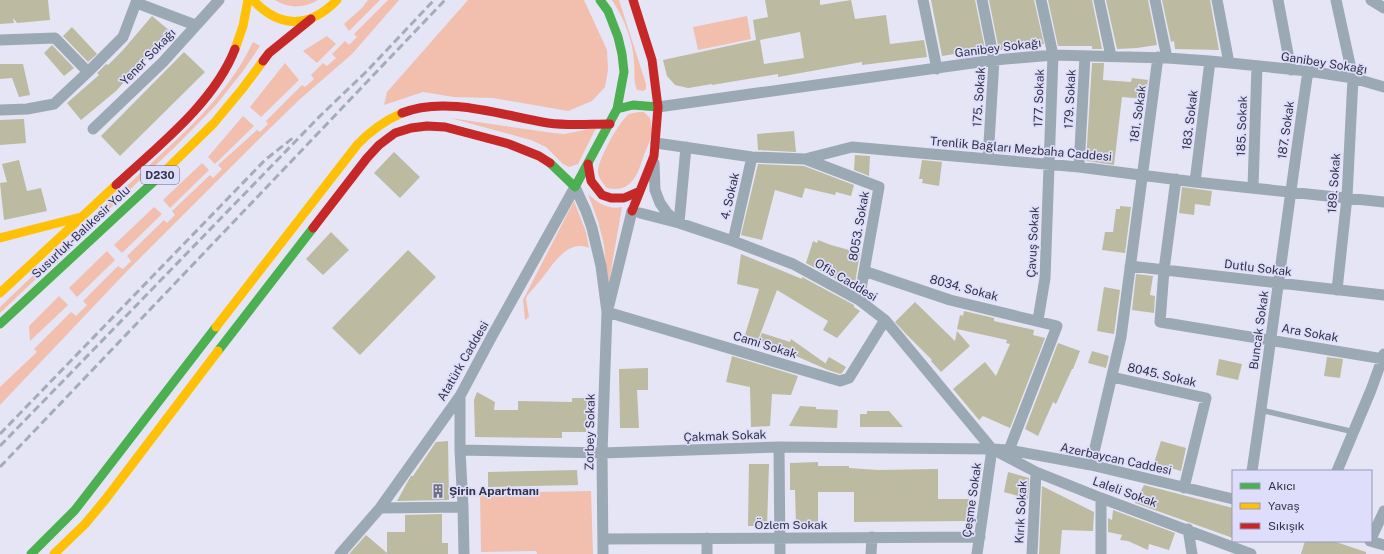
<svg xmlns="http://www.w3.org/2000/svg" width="1384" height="554" viewBox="0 0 1384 554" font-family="'Public Sans',sans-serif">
	<rect width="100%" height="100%" fill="#e5e5f5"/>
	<!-- green -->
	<path fill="#f2beae" d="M275 0H318C305 8 288 9 275 0Z
		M368 0H380L349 31 344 24 362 8Z
		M388 0H399L352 54 299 100 262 136 129 269 0 405V387L37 352 34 349 71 312 76 316 87 305 83 301 118 266 123 269 131 261 127 256 164 220 167 223 175 215 172 211 210 175 213 178 222 169 218 165 257 130 260 132 268 124 266 121 302 85 305 87 314 79 311 75 323 63 327 66 336 58 332 54 345 41 349 45 357 37 354 34Z
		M468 0H584L607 50 608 70 605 87 592 101 568 111 493 98 454 97 423 92 384 105 387 92Z
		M612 0H619L646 84V89L643 91 637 90C633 81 635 71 634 62 633 40 624 18 612 0Z
		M747 16 751 39 698 50 693 27Z
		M327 36 336 44 317 63 303 51Z
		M253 42 260 46 243 71 216 105 179 143 0 313V307C44 265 88 223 132 181 176 140 227 98 253 42Z
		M285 63 299 80 261 117 250 107Z
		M639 112H644L650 118C651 123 652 129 652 134 650 140 647 148 644 155 638 173 632 194 607 188 604 184 598 178 598 172 597 161 620 120 629 114 632 113 636 113 639 112Z
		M243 116 254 126 215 164 208 157Z
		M450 118 553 133 564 134 596 128 578 164 569 167 563 164 546 147 531 140Z
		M202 163 209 170 170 208 163 200Z
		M588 194C598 203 608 210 622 207L608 288 604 245 598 221Z
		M574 201 586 232 589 248C568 239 554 263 543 277 538 283 532 290 527 296L526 299 529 317 525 320 523 300Z
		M154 207 162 214 122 253 114 245Z
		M107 251 115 260 77 297 69 288Z
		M59 296 68 305 30 341 29 326Z
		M591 491 593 554H537L536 551 481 552 480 493Z"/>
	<!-- building -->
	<path fill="#bcbaa0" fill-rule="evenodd" d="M0 0H48L50 20 17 23 13 18 14 23 0 24Z
		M765 0H820V5L851 0 855 19 886 15 890 44 924 40 927 57 862 65V62L778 77V74L712 85V84L688 88 675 85 667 76 663 60 756 40 753 20 768 17ZM800 32 804 58 764 64 760 40Z
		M931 0H975L985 49 942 56Z
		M989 0H1034L1044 44 999 50Z
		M1048 0H1092L1102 49H1092V46H1058Z
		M1106 0H1148L1157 45 1137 48 1117 49Z
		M1162 0H1210L1219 50 1175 49 1174 41 1171 42Z
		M152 16 170 31 154 50 116 91 81 120 67 103 99 75 97 73 106 64 108 65 123 50Z
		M72 27 97 54 88 62 63 36Z
		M52 45 74 68 64 76 44 53Z
		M184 52 205 72 120 156 101 136Z
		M1092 63H1104L1103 80 1131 82 1132 78 1148 80 1145 99 1122 97 1114 165 1086 161Z
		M0 64H23L30 95 19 97 12 78 0 79Z
		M24 119 26 143 0 145V120Z
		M794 131 796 152 758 150 757 134Z
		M394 152 420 177 400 198 374 173Z
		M855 155 870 156 869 176 854 170Z
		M19 160 27 191 41 188 47 211 4 220 0 183 7 182 2 164Z
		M922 160 942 162 939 186 922 183 923 179H919Z
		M758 164 804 166 854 185 851 196 836 192 835 195 805 188 802 198 775 190 762 240 741 235Z
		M1182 187 1212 191 1210 206 1195 204 1194 215 1179 213Z
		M1120 206 1131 207 1125 253 1102 250 1105 232H1113L1116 209H1120Z
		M331 232 349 250 323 275 306 259Z
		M818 240 831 245 860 253 854 289 806 263 813 241 817 243Z
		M408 250 436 277 360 355 332 328Z
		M741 254 802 279V277L854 305V307L860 311 837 338 823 330 828 321 777 290 758 340 745 335 759 289 737 284Z
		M1136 274 1153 276 1150 295 1155 296 1154 313 1132 310Z
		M1104 287 1120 290 1114 334 1097 331Z
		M915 302 955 341 957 331 970 346 941 372 931 361 932 360 906 334 895 322Z
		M964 311 994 318V321L1034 330 1033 335 1045 338 1010 428 983 416 979 420 953 389 985 362 996 376 1010 344 1006 343 1007 340 957 329 960 315 963 316Z
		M762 333 790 342 791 339 825 363V364L829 357 846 367 842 373 840 374 828 370 759 340Z
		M1058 343 1080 351 1073 369H1072L1056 404 1053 402 1038 436 1025 429Z
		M1092 351 1109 356 1106 368 1088 363Z
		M732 356 798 376 791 395 772 394 770 426 751 427 750 387 726 382Z
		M1327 357 1343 359 1340 378 1324 376Z
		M1219 359 1242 364 1238 380 1216 375Z
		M648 368V390H637L639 428H620L619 369Z
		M477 392 495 402 494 410H518V401L572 402V398H587L586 432H562V438L475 437 474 400Z
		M800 406 816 407V409L838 410 837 428 789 426Z
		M867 411H889L903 427H860V414H867Z
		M448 441 449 500 397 501 408 481 411 476H413L436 442Z
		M1161 441 1186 448 1181 471 1154 463Z
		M818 462V466H849V468L878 470 938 469V499H969V521L854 522V492H818V525H796L795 490H790V463Z
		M749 464H769L767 526H748Z
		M577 470 578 485 488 487V472Z
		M1008 472 1029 478 1028 499 1004 492Z
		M1144 485 1233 508V538L1135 503Z
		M1042 486 1094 512 1093 531 1062 530 1060 554H1039Z
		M1113 510 1175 533 1169 550 1149 544 1148 550 1128 541 1120 540 1122 535 1108 532V518L1112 520Z
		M442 514V543H448V554H349L366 535 387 553V532H405V515Z
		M1305 541H1333L1366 552V554H1301Z"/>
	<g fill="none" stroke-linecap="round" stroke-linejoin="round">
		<!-- lane -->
		<path stroke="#9ba9b4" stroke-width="5.5" d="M1261 410 1354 432"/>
		<!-- street -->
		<path stroke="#9ba9b4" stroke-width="11" d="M923 0 937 69
			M982 0 994 60 988 159
			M1099 0 1111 56
			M1155 0 1167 58
			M1217 0 1229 63
			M1278 0 1291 70
			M1336 0 1353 78 1347 197 1337 290
			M1371 0 1384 8
			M137 3 195 25
			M0 40 55 38 88 72
			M658 107 994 60 1053 55 1167 58 1210 61 1308 71 1353 78 1384 87
			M0 110 27 109 54 104 88 72 123 37 137 0
			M93 129 163 62 219 0
			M656 143 752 157 805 159 852 147 1079 167 1195 182 1384 202
			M805 159 879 187 859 300
			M654 163 655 190 660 203 667 213 679 223 733 241 793 264 859 300 885 320 992 449 1036 472 1101 498 1251 554
			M1079 167 1085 56
			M1176 179 1164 270 1160 322 1384 359
			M1195 182 1210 61
			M575 187 586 211 592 228 601 266 607 312 602 453 603 554
			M1253 187 1257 66
			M640 213 679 223 686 147
			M733 241 752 157
			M1130 266 1384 295
			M864 271 950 300 1057 326 1009 450
			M609 305 632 211
			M607 312 840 381 849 378 885 320
			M1038 320 1045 278 1053 55 1041 0
			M1112 377 1206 398 1184 488
			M460 396V450L463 507 464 554
			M779 447 780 554
			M460 450 602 453 779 447 992 449 1009 450 1091 465 1233 499
			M1091 465 1121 337 1158 57
			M1252 471C1272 338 1288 205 1308 71
			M1337 471 1371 390 1384 354
			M1101 498V554
			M380 508 463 507
			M1188 529 1192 554
			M603 539 980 537
			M1371 539 1384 511
			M1370 541 1384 545
			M340 554 380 508 460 396 492 336 575 187
			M707 554V538
			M871 554 872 537
			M977 554 992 449
			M1032 554 1036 472"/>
		<!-- fast -->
		<path stroke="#4caf50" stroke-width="9" d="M617 109 633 105 658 107
			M550 163 575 187 617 109 624 72 622 54 618 37 608 11 600 0
			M0 324 163 173
			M218 351 313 228
			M31 554 75 510 216 327"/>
		<!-- slow -->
		<path stroke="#ffc107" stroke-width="9" d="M253 0C280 29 310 28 337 0
			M235 49 243 26 248 0
			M163 173 214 123 243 88 263 61
			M0 238 81 217
			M0 293 116 185
			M216 327 357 145C370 131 384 121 402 113
			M54 554 85 524 105 500 218 351"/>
		<!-- jam -->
		<path stroke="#c62828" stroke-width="9" d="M263 61 269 53 311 19
			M402 113C446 95 504 116 548 123 569 126 589 124 610 124
			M588 164 591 181 602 195 611 198H624L640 191
			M116 185C158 146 214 103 235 49
			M632 211 654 156 658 107 652 60 633 0
			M313 228 367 158 379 145 395 133 411 128 427 126 445 127 509 144 539 156 550 163"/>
		<!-- rail -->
		<path stroke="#a5acb9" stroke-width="3" stroke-dasharray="8 4" stroke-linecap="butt" d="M0 434 265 160 294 137
			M0 446 320 116 367 71 434 0
			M0 467 445 0"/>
	</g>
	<!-- icons -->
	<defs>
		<symbol id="building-bare" viewBox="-9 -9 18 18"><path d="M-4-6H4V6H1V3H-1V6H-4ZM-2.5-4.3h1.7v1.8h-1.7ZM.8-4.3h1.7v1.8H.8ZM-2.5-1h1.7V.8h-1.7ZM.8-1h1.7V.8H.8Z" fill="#717183" stroke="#dedefc" stroke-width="2.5" paint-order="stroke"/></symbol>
	</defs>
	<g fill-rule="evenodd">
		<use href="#building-bare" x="428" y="481" width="20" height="20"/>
	</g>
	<g text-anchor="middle" stroke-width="3.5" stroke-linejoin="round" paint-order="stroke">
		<!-- shield labels -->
		<rect fill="#dedefc" stroke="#66667c" stroke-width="1" x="141" y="166" width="38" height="18" rx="3"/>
		<g font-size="11" font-weight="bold" fill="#323245">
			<text x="160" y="179">D230</text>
		</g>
		<!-- street labels -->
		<g font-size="12" fill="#323245" stroke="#dedefc">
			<text transform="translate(998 48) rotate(-7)" y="4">Ganibey Sokağı</text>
			<text transform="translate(148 57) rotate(-46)" y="4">Yener Sokağı</text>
			<text transform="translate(1324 63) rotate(9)" y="4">Ganibey Sokağı</text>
			<text transform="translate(979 97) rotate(-86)" y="4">175. Sokak</text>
			<text transform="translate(1039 98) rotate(-88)" y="4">177. Sokak</text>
			<text transform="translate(1070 99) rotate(-87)" y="4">179. Sokak</text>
			<text transform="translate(1138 114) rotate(-82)" y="4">181. Sokak</text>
			<text transform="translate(1190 120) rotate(-83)" y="4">183. Sokak</text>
			<text transform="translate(1242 126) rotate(-88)" y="4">185. Sokak</text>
			<text transform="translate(1286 130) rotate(-82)" y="4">187. Sokak</text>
			<text transform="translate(1021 149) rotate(5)" y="4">Trenlik Bağları Mezbaha Caddesi</text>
			<text transform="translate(1334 183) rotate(-86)" y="4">189. Sokak</text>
			<text transform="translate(730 196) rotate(-77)" y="4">4. Sokak</text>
			<text transform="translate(859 226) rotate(-80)" y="4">8053. Sokak</text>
			<text transform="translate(81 232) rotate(-43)" y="4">Susurluk-Balıkesir Yolu</text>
			<text transform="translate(1033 242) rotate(-87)" y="4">Çavuş Sokak</text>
			<text transform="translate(1258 268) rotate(7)" y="4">Dutlu Sokak</text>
			<text transform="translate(846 280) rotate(31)" y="4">Ofis Caddesi</text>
			<text transform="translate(964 288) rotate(15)" y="4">8034. Sokak</text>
			<text transform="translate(1259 330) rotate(-82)" y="4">Buncak Sokak</text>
			<text transform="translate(1310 333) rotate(10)" y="4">Ara Sokak</text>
			<text transform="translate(765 345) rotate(17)" y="4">Cami Sokak</text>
			<text transform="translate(463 361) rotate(-60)" y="4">Atatürk Caddesi</text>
			<text transform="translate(1162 375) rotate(13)" y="4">8045. Sokak</text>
			<text transform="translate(590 432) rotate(-89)" y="4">Zorbey Sokak</text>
			<text transform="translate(725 436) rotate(-2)" y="4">Çakmak Sokak</text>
			<text transform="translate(1116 459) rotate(12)" y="4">Azerbaycan Caddesi</text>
			<text transform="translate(1125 492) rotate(20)" y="4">Laleli Sokak</text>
			<text transform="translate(972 500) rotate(-82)" y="4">Çeşme Sokak</text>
			<text transform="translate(1021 512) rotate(-87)" y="4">Kırık Sokak</text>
			<text x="791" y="529">Özlem Sokak</text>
		</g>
		<!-- poi labels -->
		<g font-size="12" font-weight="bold" fill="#323245" stroke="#dedefc" text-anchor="start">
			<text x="449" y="495">Şirin Apartmanı</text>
		</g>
	</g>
	<!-- legend -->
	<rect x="1232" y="470" width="140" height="72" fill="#dedefc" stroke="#9999b3"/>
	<rect x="1240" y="483" width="20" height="6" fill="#4caf50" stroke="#9999b3"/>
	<text x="1268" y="490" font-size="12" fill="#323245">Akıcı</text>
	<rect x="1240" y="503" width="20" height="6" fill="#ffc107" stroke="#9999b3"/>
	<text x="1268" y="510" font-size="12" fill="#323245">Yavaş</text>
	<rect x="1240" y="523" width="20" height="6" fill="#c62828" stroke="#9999b3"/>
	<text x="1268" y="530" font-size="12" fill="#323245">Sıkışık</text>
</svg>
